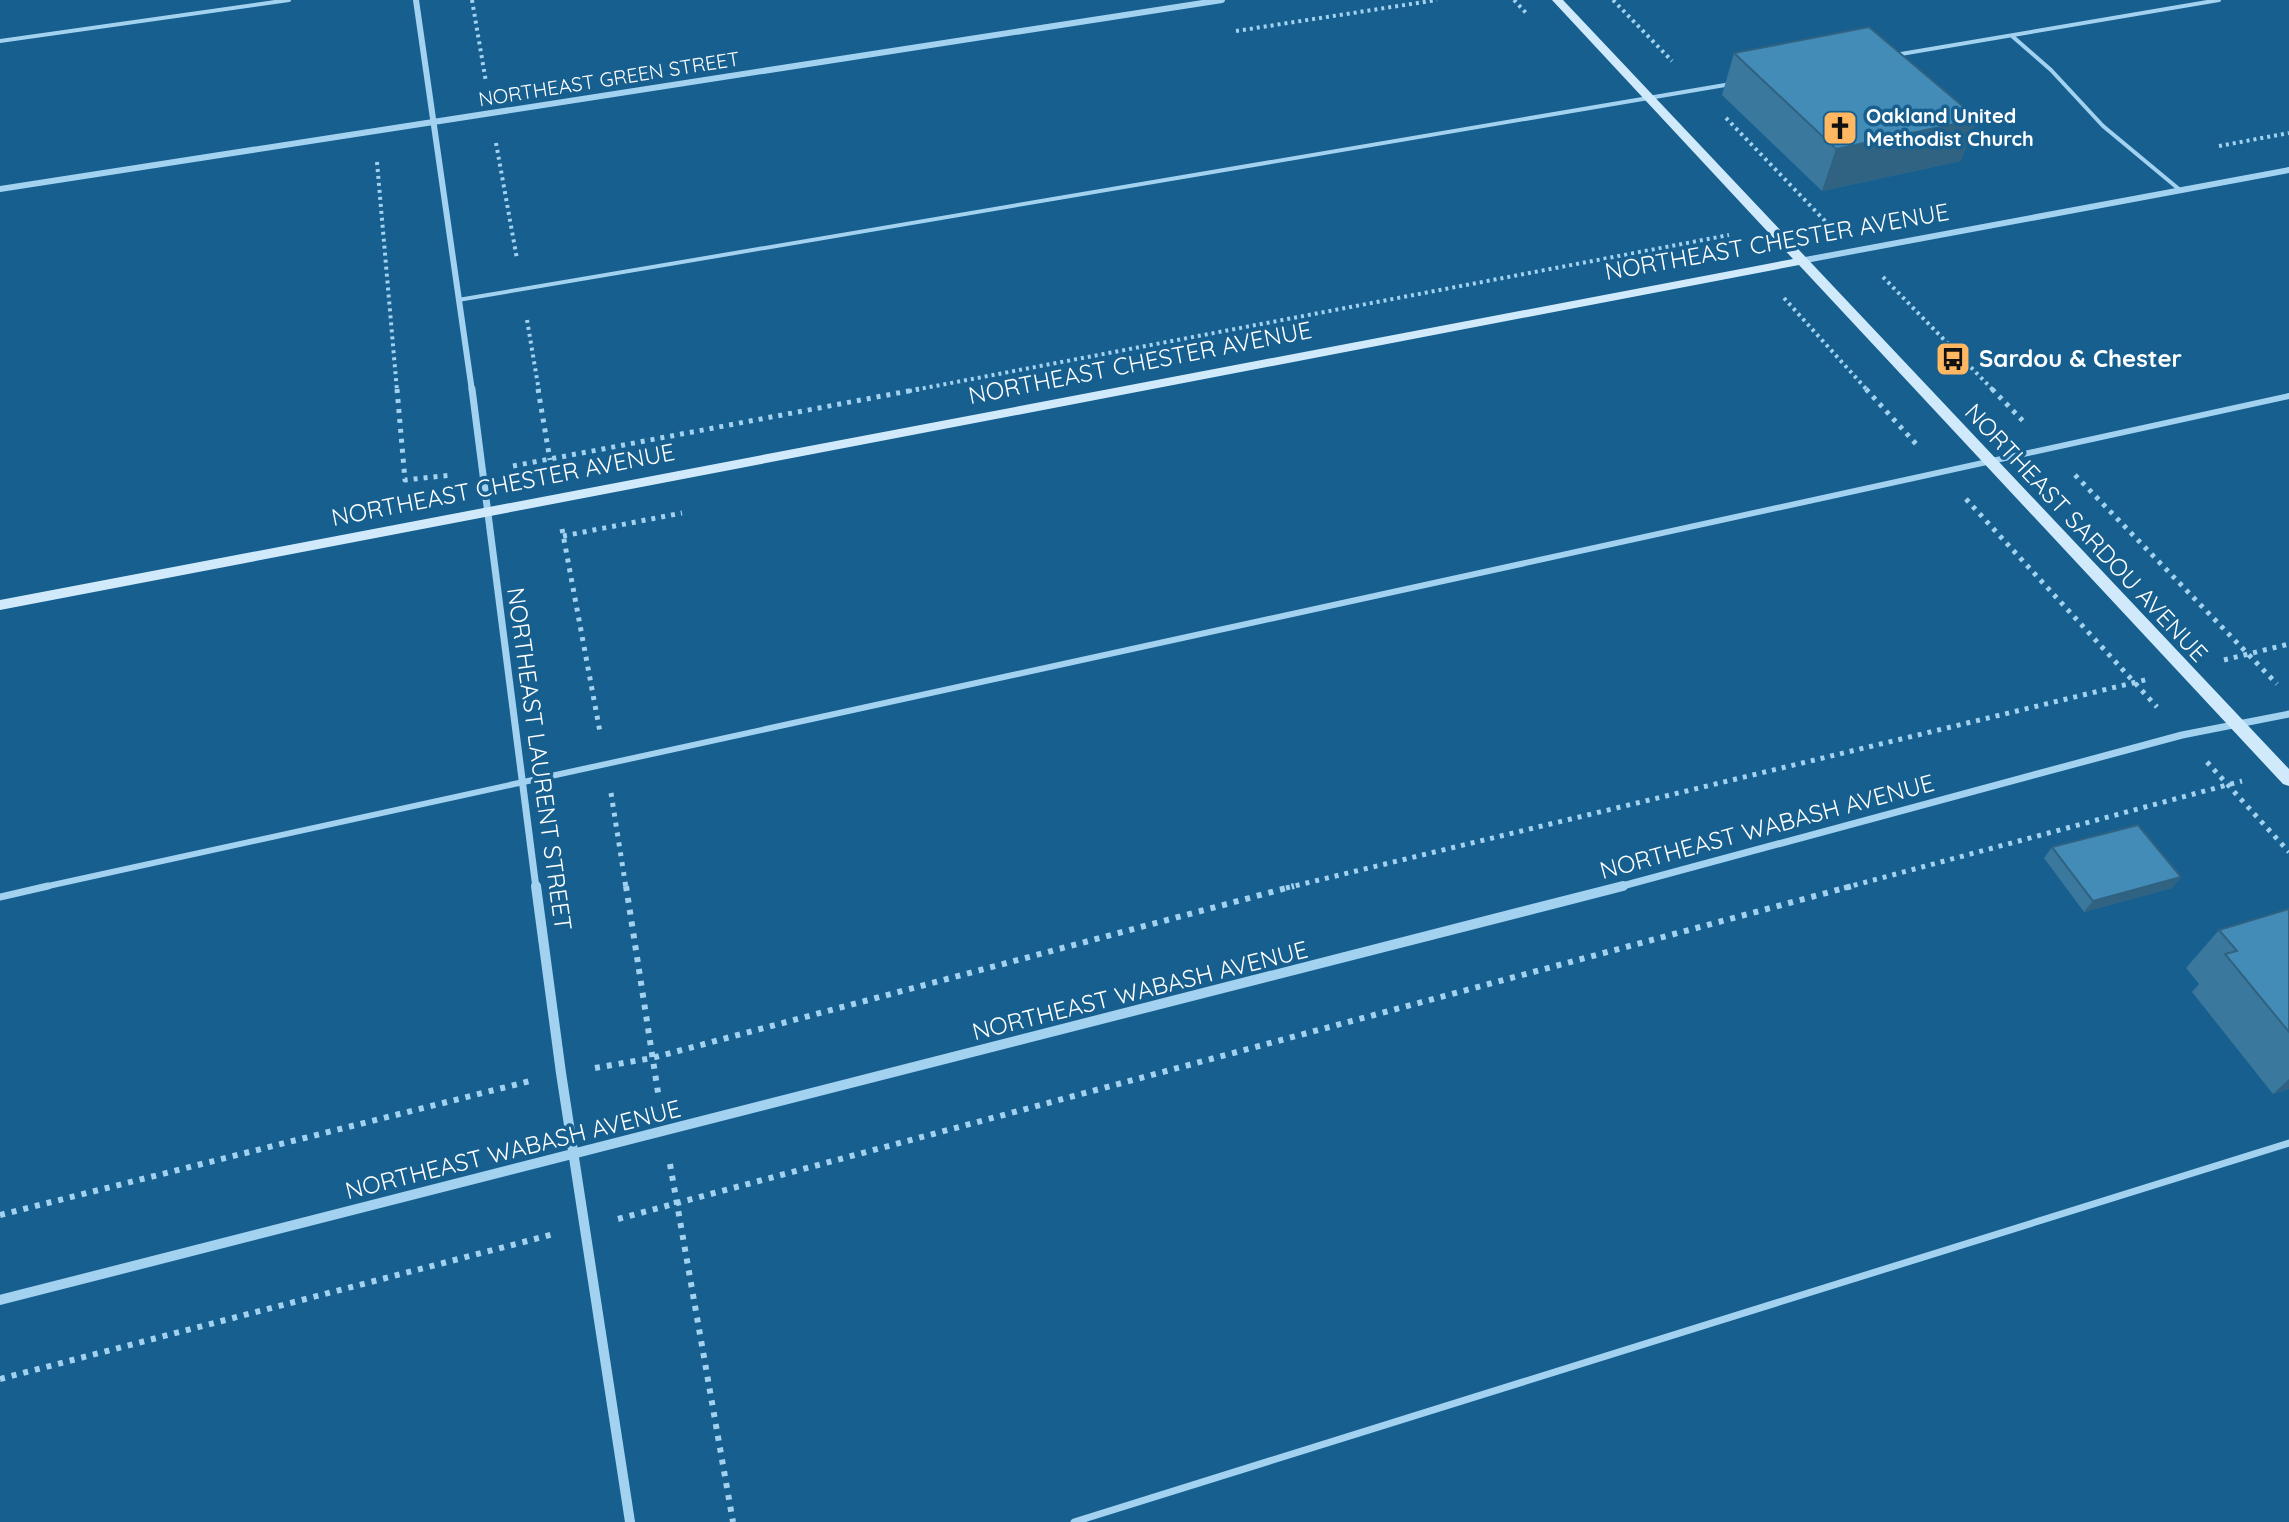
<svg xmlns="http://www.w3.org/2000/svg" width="2289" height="1522" viewBox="0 0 2289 1522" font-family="Quicksand,sans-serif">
	<rect width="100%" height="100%" fill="#165f8f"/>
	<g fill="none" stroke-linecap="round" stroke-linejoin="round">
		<!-- path-far2 -->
		<path stroke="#a2d2f0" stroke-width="4" stroke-dasharray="3 4" stroke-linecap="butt" d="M472 0 486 82
			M1514 0 1527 14
			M1613 0 1672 61
			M1236 31 1437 0
			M1726 118 1827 223
			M496 143 517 259
			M2219 146 2289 133
			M377 162 397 391
			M1883 277 1994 391
			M1784 298 1868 391
			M527 320 539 391
			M909 391 1729 235"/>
		<!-- path-far1 -->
		<path stroke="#a2d2f0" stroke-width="5" stroke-dasharray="4 6" stroke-linecap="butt" d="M397 389 405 480 452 475
			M538 389 550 460
			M1866 389 1917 445
			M1992 389 2024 422
			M513 466 919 389
			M2075 475 2277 684
			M1966 499 2157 707
			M562 529 600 732
			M563 536 682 513
			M2224 660 2289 644
			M2207 762 2289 852
			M611 793 626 888
			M1286 888 2149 679
			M1844 888 2242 781"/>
		<!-- path -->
		<path stroke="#a2d2f0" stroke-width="6" stroke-dasharray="5 7" stroke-linecap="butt" d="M626 886 659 1099
			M595 1068 652 1058 1294 886
			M670 1164 733 1522
			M0 1215 530 1081
			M618 1219 1852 886
			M0 1379 554 1234"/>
		<!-- lane-far2 -->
		<path stroke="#a2d2f0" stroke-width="4" d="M2012 36 2051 70 2103 126 2180 190
			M0 41 289 0
			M1895 55 2219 0
			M458 300 1731 84"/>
		<!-- lane-far1 -->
		<path stroke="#a2d2f0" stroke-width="6" d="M39 888 2289 396"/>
		<!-- lane -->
		<path stroke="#a2d2f0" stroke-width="7" d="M0 897 48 886
			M1074 1522 2289 1143"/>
		<!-- street-far2 -->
		<path stroke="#a2d2f0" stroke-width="6" d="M416 0 472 391
			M0 189 1222 0
			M1800 261 2289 170"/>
		<!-- street-far1 -->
		<path stroke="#a2d2f0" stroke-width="7" d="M472 389 536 888
			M1615 888 2182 735 2289 714"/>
		<!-- street -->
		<path stroke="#a2d2f0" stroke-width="10" d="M536 886 561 1073 630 1522
			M0 1300 1623 886"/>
		<!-- secondary -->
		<path fill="#d0eafb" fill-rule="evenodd" d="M1552 0H1563L2289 769V786L2283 784 1799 265 0 610V600L1793 259Z"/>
	</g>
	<!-- wall -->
	<path fill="#3a789e" d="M1734 53 1961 161 1822 191 1722 95Z
		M2052 847 2181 877 2172 888 2084 912 2044 858Z
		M2289 909V1089L2273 1094 2192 992 2199 984 2186 968 2219 930Z"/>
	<!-- shaded-wall -->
	<path fill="#306281" d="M1978 119 1961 161 1822 191 1836 149Z
		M2181 877 2172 888 2084 912 2093 901Z
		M2289 1079V1089L2273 1094Z"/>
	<!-- building -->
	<path fill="#448cb8" stroke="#306281" stroke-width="2" d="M1869 27 1978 119 1836 149 1734 53Z
		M2138 825 2181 877 2093 901 2052 847Z
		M2289 909V1032L2225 954 2237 951 2219 930Z"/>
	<!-- icons -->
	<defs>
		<symbol id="church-square" viewBox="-11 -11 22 22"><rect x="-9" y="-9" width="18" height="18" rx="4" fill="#ffb761" stroke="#165f8f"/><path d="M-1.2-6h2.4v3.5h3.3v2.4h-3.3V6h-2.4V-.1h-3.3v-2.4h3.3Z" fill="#111"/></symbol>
		<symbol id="bus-square" viewBox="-11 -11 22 22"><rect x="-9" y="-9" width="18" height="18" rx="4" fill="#ffb761" stroke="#165f8f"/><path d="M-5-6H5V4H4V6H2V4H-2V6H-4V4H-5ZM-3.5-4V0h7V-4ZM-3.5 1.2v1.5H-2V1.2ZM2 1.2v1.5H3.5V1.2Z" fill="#111"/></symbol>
	</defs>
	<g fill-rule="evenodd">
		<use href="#church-square" x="1820" y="108" width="40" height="40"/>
		<use href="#bus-square" x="1933" y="339" width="40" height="40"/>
	</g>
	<g text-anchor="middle" stroke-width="7" stroke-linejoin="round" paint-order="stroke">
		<!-- far-street labels -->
		<g font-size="20" fill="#fff" stroke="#165f8f">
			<text transform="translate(609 79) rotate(-9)" y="7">NORTHEAST GREEN STREET</text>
		</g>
		<!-- far-poi labels -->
		<g font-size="20" font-weight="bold" fill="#fff" stroke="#165f8f" text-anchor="start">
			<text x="1866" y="123">Oakland United<tspan x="1866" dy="23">Methodist Church</tspan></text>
		</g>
		<!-- street labels -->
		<g font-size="24" fill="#fff" stroke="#165f8f">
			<text transform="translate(1777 242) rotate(-10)" y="8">NORTHEAST CHESTER AVENUE</text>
			<text transform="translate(1140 363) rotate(-11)" y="8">NORTHEAST CHESTER AVENUE</text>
			<text transform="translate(503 485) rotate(-11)" y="8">NORTHEAST CHESTER AVENUE</text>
			<text transform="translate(2086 533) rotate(47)" y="8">NORTHEAST SARDOU AVENUE</text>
			<text transform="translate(539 759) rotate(82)" y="8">NORTHEAST LAURENT STREET</text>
			<text transform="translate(1767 827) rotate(-15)" y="8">NORTHEAST WABASH AVENUE</text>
			<text transform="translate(1140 991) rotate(-14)" y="8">NORTHEAST WABASH AVENUE</text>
			<text transform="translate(513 1150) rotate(-14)" y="8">NORTHEAST WABASH AVENUE</text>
		</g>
		<!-- poi labels -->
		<g font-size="24" font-weight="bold" fill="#fff" stroke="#165f8f" text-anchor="start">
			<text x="1979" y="367">Sardou &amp; Chester</text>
		</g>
	</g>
</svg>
